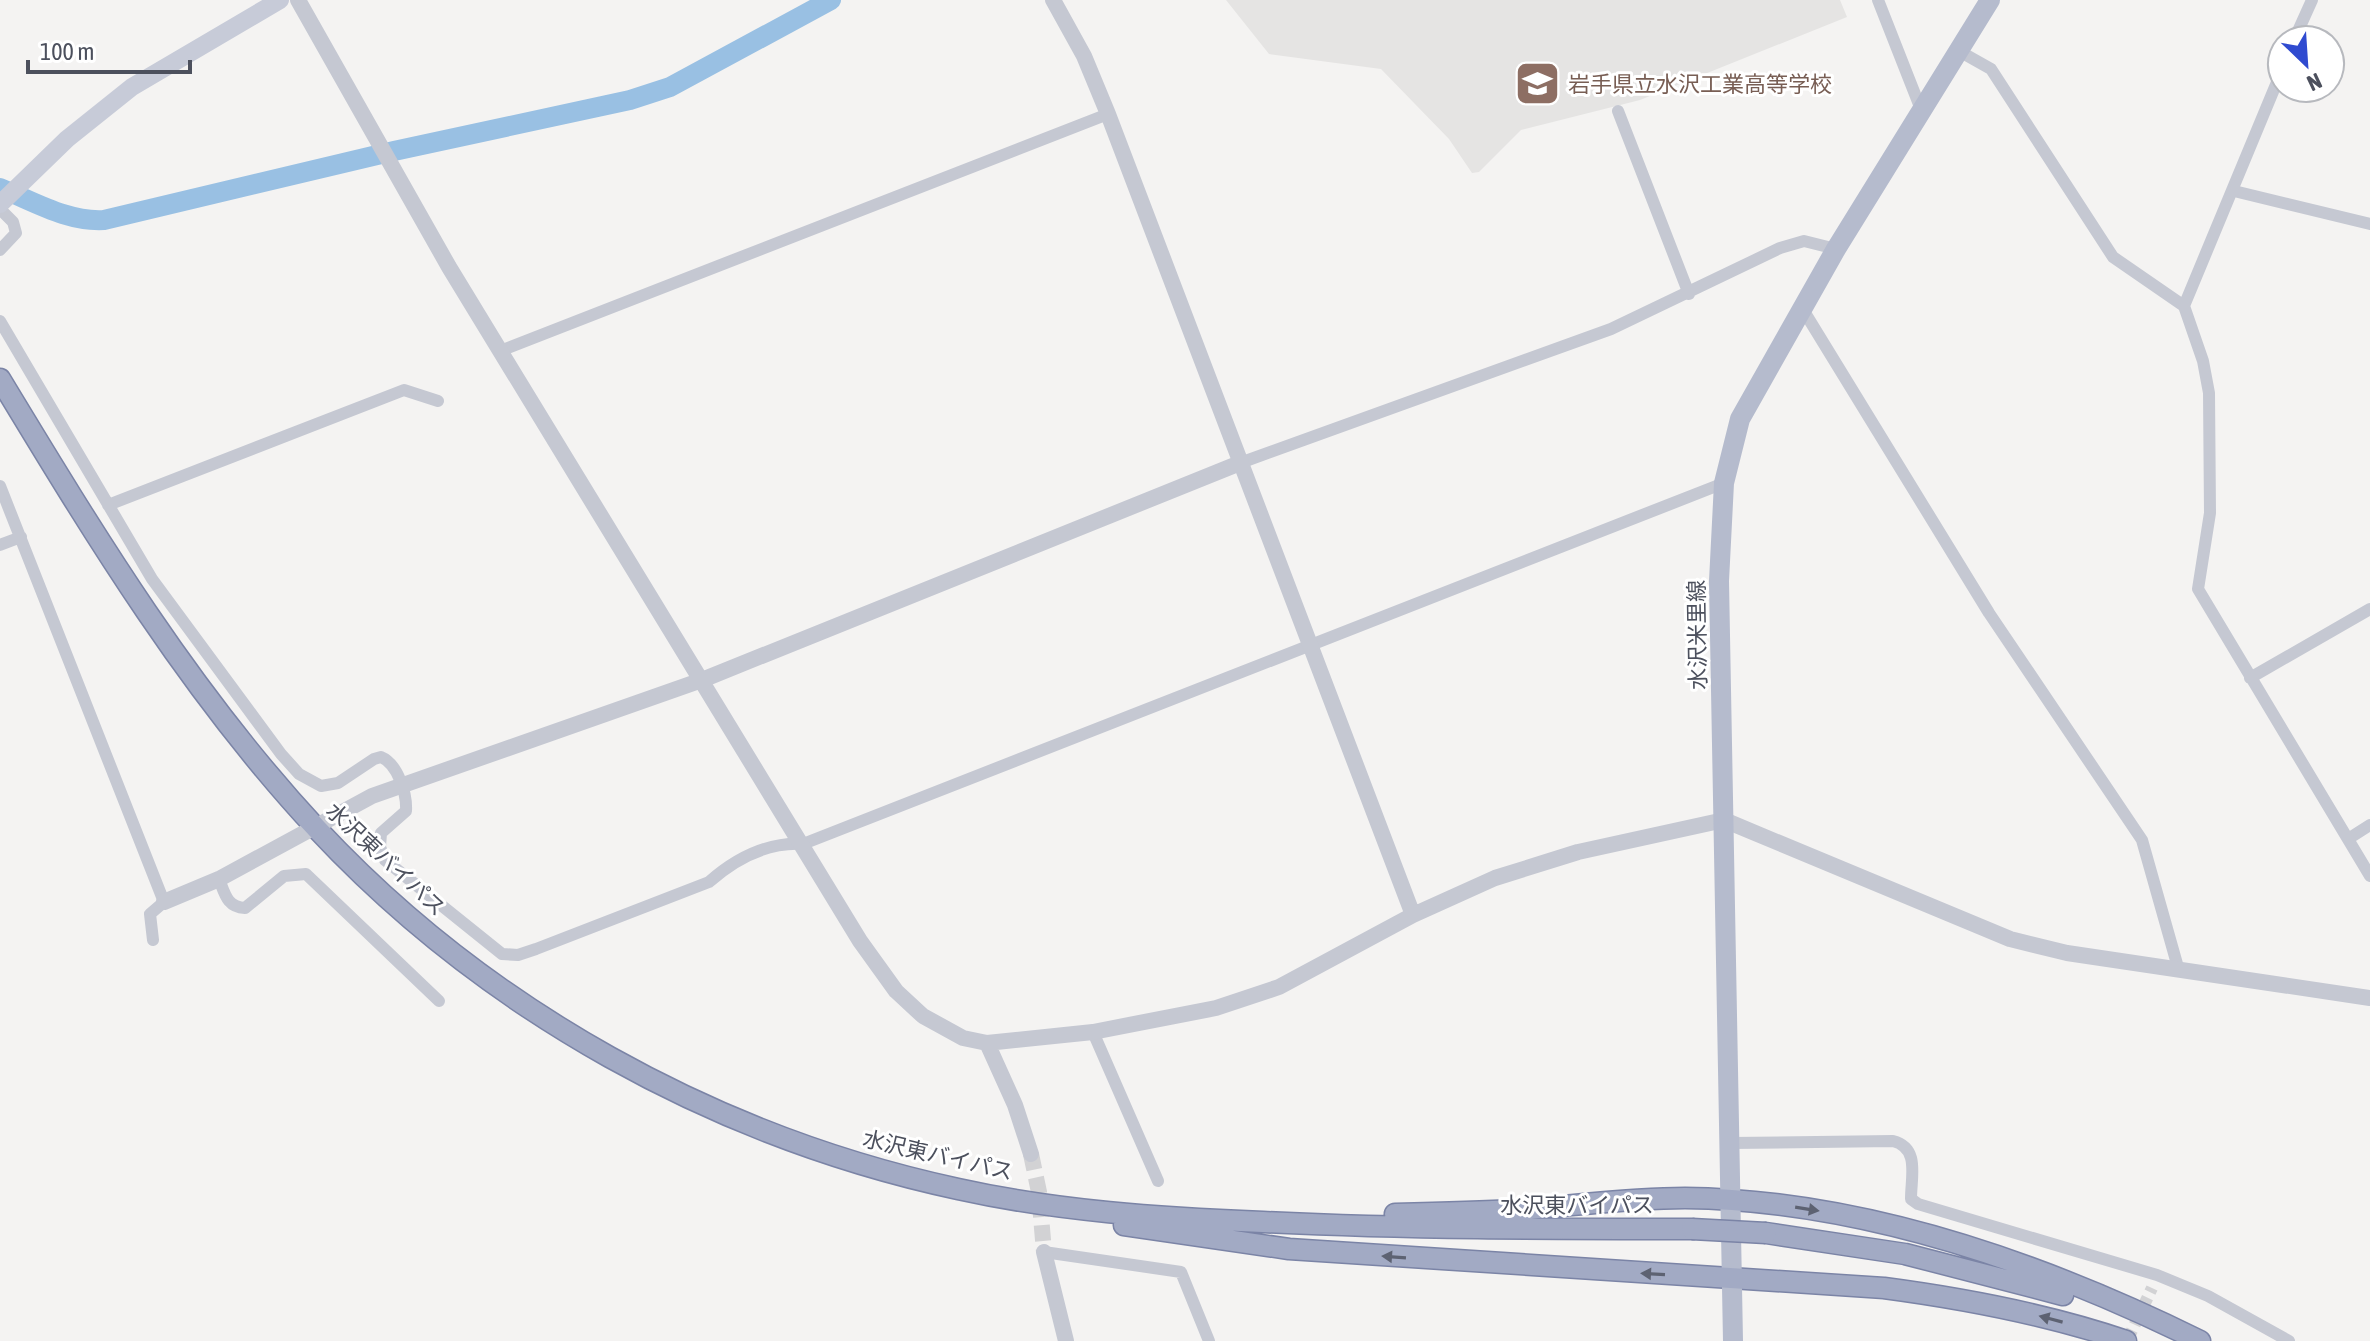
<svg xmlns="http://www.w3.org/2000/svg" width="2370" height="1341" viewBox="0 0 2370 1341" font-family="'Asap Condensed','Noto Sans JP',sans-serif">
	<rect width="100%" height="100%" fill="#f4f3f2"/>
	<!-- education -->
	<path fill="#e5e4e3" d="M1226 0H1840L1847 17 1640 100 1521 130 1479 172 1472 173 1449 139 1381 69 1269 54Z"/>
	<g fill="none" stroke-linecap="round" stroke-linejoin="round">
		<!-- river -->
		<path stroke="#99c0e3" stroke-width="20" d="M0 188C35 202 67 222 104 220L394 151 630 100 670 87 831 0"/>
		<!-- minor-tunnel -->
		<path stroke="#d2d2d4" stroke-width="12" stroke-dasharray="12 6" stroke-linecap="butt" d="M2127 1341 2152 1288"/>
		<!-- tertiary-tunnel -->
		<path stroke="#d2d2d4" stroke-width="16" stroke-dasharray="16 8" stroke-linecap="butt" d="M1031 1154 1039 1192 1044 1252"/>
		<defs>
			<path id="trunk" d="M0 379C95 536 191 694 317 829 486 1010 716 1137 958 1189 1057 1211 1161 1218 1263 1222 1406 1229 1549 1229 1692 1229
				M1395 1214C1435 1213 1475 1212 1516 1210 1572 1206 1628 1198 1685 1198 1863 1200 2042 1263 2200 1341
				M1124 1225 1289 1249 1884 1288C1967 1299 2047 1314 2126 1341
				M1766 1233 1905 1254 2063 1295"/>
		</defs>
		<!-- trunk casing -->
		<use href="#trunk" stroke="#7b84a6" stroke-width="23"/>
		<!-- minor -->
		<path stroke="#c5c8d2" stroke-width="12" d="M1878 0 1922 112
			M2294 40 2312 0
			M1959 51 1991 69 2113 257 2184 306 2203 361 2209 393 2210 513 2198 589 2370 876
			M1618 111 1689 294
			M2234 191 2370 224
			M0 209 13 222 16 233 0 250
			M2184 306 2282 70
			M1802 308 1989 613 2142 840 2179 971
			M0 321 152 579 281 754 299 774 321 786 338 783 374 759 381 757C398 764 407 794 406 811L381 833 380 847 385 860 502 954 518 955 536 949 709 882C735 859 767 842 803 844L1724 483
			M500 351 1108 114
			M1240 463 1611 329 1780 248 1804 241 1836 249
			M0 486 164 902 150 914 153 940
			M108 505 404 390 438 401
			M0 545 21 537
			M2250 678 2370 609
			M2348 839 2370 825
			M219 879C225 894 227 907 245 908L284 876 306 874 439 1001
			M1093 1032 1158 1181
			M1730 1143 1893 1141C1920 1148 1911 1176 1911 1199L1918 1204 2157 1275 2208 1296 2289 1341
			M1044 1252 1181 1272 1209 1341"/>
		<!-- tertiary -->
		<path stroke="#c5c8d2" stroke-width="16" d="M298 0 449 267 860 941 896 991 923 1016 963 1038 987 1043 1093 1032 1216 1008 1279 987 1413 915 1495 878 1578 852 1724 820 2010 939 2067 953 2370 998
			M1053 0 1084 56 1108 114 1413 915
			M164 902 219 879 372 796 702 680 1240 463
			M987 1043 1015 1105 1031 1154
			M1044 1252 1066 1341"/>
		<!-- secondary -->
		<path stroke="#c7cbd8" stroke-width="18" d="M0 204 67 139 132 87 280 0"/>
		<!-- primary -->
		<path stroke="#b5bbcd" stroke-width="20" d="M1733 1341 1719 581 1724 483 1740 419 1836 249 1990 0"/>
		<!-- trunk -->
		<use href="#trunk" stroke="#a2aac4" stroke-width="20"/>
		<defs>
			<path id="trunk-bridge" d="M1692 1229 1766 1233"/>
		</defs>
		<!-- trunk-bridge casing -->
		<use href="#trunk-bridge" stroke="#7b84a6" stroke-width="23" stroke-linecap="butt"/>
		<!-- trunk-bridge -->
		<use href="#trunk-bridge" stroke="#a2aac4" stroke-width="20"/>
	</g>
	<!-- one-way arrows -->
	<defs><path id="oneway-solid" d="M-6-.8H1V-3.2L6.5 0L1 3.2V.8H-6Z" transform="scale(2)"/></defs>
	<g fill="#5d6272">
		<use href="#oneway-solid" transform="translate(1807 1209) rotate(9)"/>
		<use href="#oneway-solid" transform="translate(1394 1257) rotate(-176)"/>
		<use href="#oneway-solid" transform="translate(1653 1274) rotate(-177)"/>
		<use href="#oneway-solid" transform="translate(2051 1319) rotate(-165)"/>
	</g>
	<!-- icons -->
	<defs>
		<symbol id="school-square" viewBox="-11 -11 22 22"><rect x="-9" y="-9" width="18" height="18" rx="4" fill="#8d6e63" stroke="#fff"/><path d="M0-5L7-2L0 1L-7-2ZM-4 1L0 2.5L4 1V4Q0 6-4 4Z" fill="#fff"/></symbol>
	</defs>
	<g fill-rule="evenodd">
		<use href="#school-square" x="1512" y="58" width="51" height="51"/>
	</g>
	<g text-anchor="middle" stroke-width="6" stroke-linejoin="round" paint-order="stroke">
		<!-- education labels -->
		<g font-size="22" fill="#785e54" stroke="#fff" text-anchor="start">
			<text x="1568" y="92">岩手県立水沢工業高等学校</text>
		</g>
		<!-- street labels -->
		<g font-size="22" fill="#4c505d" stroke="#fff">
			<text transform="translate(1697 635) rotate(-91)" y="8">水沢米里線</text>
			<text transform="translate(386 859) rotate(43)" y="8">水沢東バイパス</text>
			<text transform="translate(938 1155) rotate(13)" y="8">水沢東バイパス</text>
			<text x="1577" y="1213">水沢東バイパス</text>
		</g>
	</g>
	<!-- north arrow -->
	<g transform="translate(2306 64) rotate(155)"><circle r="38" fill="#ffffff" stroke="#b7b9be" stroke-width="2"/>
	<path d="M0-6L14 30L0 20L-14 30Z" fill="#304bd0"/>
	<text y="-12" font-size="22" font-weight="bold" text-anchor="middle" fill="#4c505d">N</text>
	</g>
	<!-- scale -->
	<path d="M28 60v12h162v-12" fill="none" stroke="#4c505d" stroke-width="4"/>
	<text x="40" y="60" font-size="24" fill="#4c505d" stroke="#ffffff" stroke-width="6" paint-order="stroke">100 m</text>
</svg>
